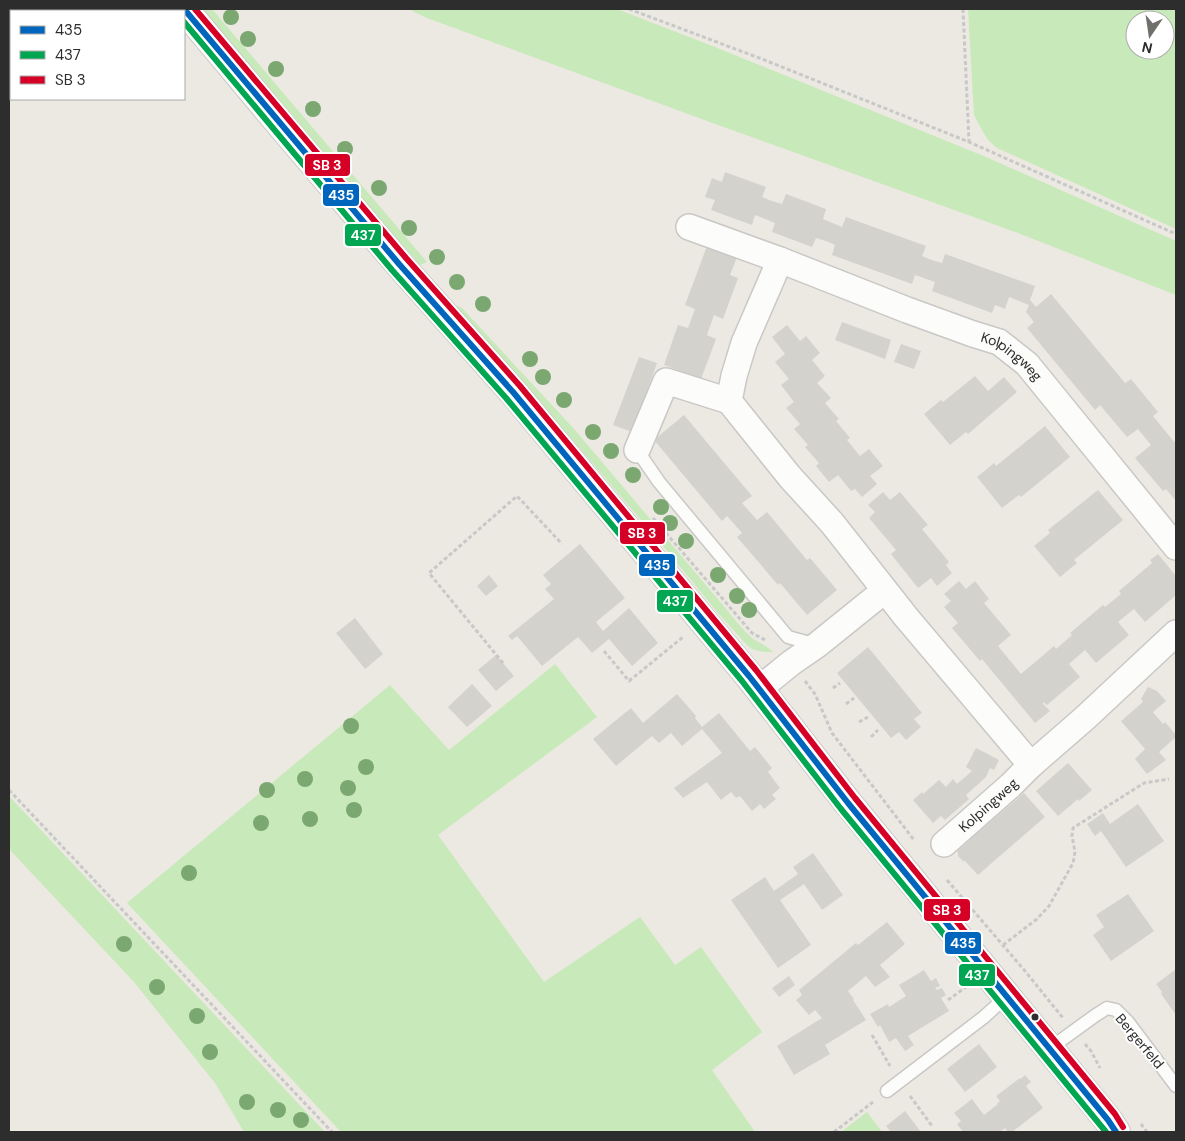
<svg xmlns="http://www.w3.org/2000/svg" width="1185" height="1141" viewBox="0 0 1185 1141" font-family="'DM Sans',sans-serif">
	<rect width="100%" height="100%" fill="#ece9e2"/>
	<!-- green -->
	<path fill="#c8e9b9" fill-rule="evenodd" d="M203 9H212L427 262 420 265 359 195Z
		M408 9H617L715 47 986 157 1176 241V295L1018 233 718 125 427 18Z
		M968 9H1176V229L997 148 989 141 983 132 974 115ZM1135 20H1165V50H1135Z
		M457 306 462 308 575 430 727 610C735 620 743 630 752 638 759 643 768 646 773 652H767L759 651 752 649 746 644 718 613 658 540 570 437 452 307Z
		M555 664 597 717 438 835 544 982 640 917 675 965 701 947 762 1032 712 1070 755 1132H341L127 903 390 685 449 750Z
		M9 796 325 1132H244L215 1083 134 982 9 849Z
		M867 1112 882 1132H841Z"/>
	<!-- building -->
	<path fill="#d4d2cd" d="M725 172 766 187 762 197 772 201 782 204 786 194 826 209 823 219 842 227 846 217 926 246 922 256 932 260 942 263 945 254 1035 286 1030 300 1036 307 1051 294 1125 383 1131 379 1158 412 1153 416 1176 444V501L1166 489 1163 491 1135 458 1151 445 1138 429 1127 437 1100 405 1095 410 1027 328 1034 322 1026 312 1029 305 1009 297 1005 309 995 305 992 313 932 291 935 282 915 275 912 284 832 255 835 245 826 241 816 238 812 247 772 232 775 223 755 215 752 225 711 210 715 200 705 197 712 178 722 182Z
		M707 246 737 257 730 275 738 278 723 319 714 315 707 335 716 339 701 379 664 365 678 325 688 328 695 309 685 305Z
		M842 322 891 340 885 359 835 340Z
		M787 325 800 341 806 336 820 353 812 360 825 376 817 383 831 398 825 403 839 419 836 421 850 438 847 440 860 456 869 449 883 466 870 476 877 484 862 497 855 489 851 491 838 475 829 482 816 466 819 463 805 447 808 445 794 429 800 424 786 408 794 402 781 385 789 379 775 362 785 354 772 337Z
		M901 344 921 351 914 369 894 362Z
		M639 357 657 363 632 432 613 425Z
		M975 376 988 391 1004 377 1017 392 968 434 966 432 950 445 924 414 941 400 943 402Z
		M684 415 752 496 742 503 757 520 767 512 807 560 810 558 837 590 807 615 780 583 778 585 737 537 742 533 727 516 722 521 654 440Z
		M1045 426 1070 457 1021 497 1019 495 1002 508 977 477 994 463 996 466Z
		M1098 490 1123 520 1074 560 1077 563 1060 577 1034 546 1050 533 1048 530Z
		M883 492 890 500 900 492 928 525 922 529 949 562 946 565 952 573 937 586 931 578 918 588 891 554 896 550 869 518 875 512 868 505Z
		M580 544 625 598 596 622 603 631 629 608 658 643 632 666 609 639 592 653 578 637 542 666 517 636 512 640 508 636 554 599 545 589 551 584 543 575Z
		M1158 554 1176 576V590L1175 591 1176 595 1145 622 1134 609 1118 622 1129 635 1096 663 1085 650 1069 664 1080 677 1047 705 1044 702 1043 704 1050 711 1035 723 982 659 980 661 952 628 958 623 944 607 951 601 944 594 959 581 966 589 975 581 989 599 984 603 1011 635 998 646 1021 674 1054 646 1056 649 1072 635 1070 633 1103 605 1105 607 1121 594 1119 591 1152 563 1150 560Z
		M489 575 498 586 486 596 477 586Z
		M355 618 383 654 365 669 336 633Z
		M868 647 922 713 914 719 921 727 906 740 899 732 891 738 837 673Z
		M496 655 514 676 496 691 478 670Z
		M472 684 492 706 467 727 448 707Z
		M1148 687 1157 691 1166 701 1153 712 1163 724 1165 722 1176 735V737L1159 752 1166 760 1147 774 1135 759 1145 749 1121 721 1143 702 1141 699Z
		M677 694 696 716 695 718 702 727 719 713 750 751 755 747 772 768 768 772 780 788 772 795 776 799 764 809 760 804 752 811 740 796 736 798 731 792 721 800 707 782 683 798 674 788 722 753 702 729 682 746 671 733 659 743 652 736 616 766 593 739 631 708 643 723Z
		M976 748 999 760 994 770 990 768 986 777 966 795 969 799 945 820 941 816 933 823 913 800 922 792 923 794 939 780 946 787 953 779 957 784 972 771 966 767Z
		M1068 763 1092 790 1079 801 1078 799 1058 816 1036 791Z
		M1024 793 1045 817 978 875 965 861H963L958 856V853L957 851 969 841 966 837 972 832 975 835Z
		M1138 804 1164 841 1126 867 1101 831 1095 836 1087 824 1103 813 1110 824Z
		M813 853 843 895 822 910 804 884 780 900 811 945 778 968 731 900 765 877 774 891 798 874 793 867Z
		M1128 894 1154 931 1111 961 1093 935 1104 927 1096 915Z
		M887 922 905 944 880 965 890 977 875 987 866 976 848 991 854 999 853 1000 866 1020 825 1045 830 1054 794 1075 777 1046 822 1018 815 1010 809 1015 796 1000 802 995 799 990 856 943 858 945Z
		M1176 969V1015L1161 994 1162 992 1156 984Z
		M924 970 931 981 936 978 940 986 935 988 937 990 942 988 946 995 941 998 949 1011 908 1036 914 1045 905 1051 896 1038 889 1042 880 1025 878 1027 870 1014 888 1004 889 1007 906 996 899 985Z
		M789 976 795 985 779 997 772 988Z
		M979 1044 997 1067 965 1092 947 1069Z
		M1025 1075 1031 1082 1026 1086 1043 1108 1012 1132H1008L1005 1128 1000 1132H963L957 1124 961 1121 954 1113 972 1099 984 1115 998 1104 997 1103 1000 1101 996 1096 1020 1078 1021 1079Z
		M905 1111 921 1132H891L886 1126Z"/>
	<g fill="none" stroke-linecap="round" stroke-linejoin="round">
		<defs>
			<path id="lane" d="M637 450 659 482 788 637 817 645
				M1049 1049 1096 1015 1107 1008 1116 1010 1128 1022 1176 1086
				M887 1091 984 1017 1007 996"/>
			<g id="street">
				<path id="s1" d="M689 227 780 260 907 310 973 334 999 342 1027 364 1176 547"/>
				<path d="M780 260 744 343 734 376 729 401 790 477 832 523 906 617 1031 765"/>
				<path d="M637 450 666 381 729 401"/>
				<path d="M759 689 791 663 817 645 884 591"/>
				<path id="s2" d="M944 844 1010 786 1031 765 1085 718 1176 633"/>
			</g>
			<path id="secondary" d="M184 9 280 124 399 264 513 392 749 676 848 803 1108 1120 1116 1132"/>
		</defs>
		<!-- lane casing -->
		<use href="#lane" stroke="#c9c8c7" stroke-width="15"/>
		<!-- street casing -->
		<use href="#street" stroke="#c9c8c7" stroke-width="28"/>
		<!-- secondary casing -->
		<use href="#secondary" stroke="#c9c8c7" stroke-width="30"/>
		<!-- path -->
		<path stroke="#c8c8c8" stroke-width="3" stroke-dasharray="4 2.5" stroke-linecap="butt" d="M629 9 762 59 969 142 1176 234
			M963 9 969 142
			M653 518 752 633 767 641
			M604 651 629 681 683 637
			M503 663 429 573 517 496 562 544
			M805 681 815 694 832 733 914 840
			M833 688 840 683
			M846 704 854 698
			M859 722 868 717
			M871 737 878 730
			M9 790 332 1132
			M947 880 1025 971 1063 1018
			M1003 945 1037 919 1049 906 1073 863 1075 852 1072 836 1073 828 1144 783 1169 779
			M948 1000 966 987
			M872 1035 890 1066
			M1085 1044 1091 1051 1100 1068
			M910 1096 932 1126
			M1141 1124 1147 1132
			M834 1132 873 1102"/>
		<!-- lane -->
		<use href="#lane" stroke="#fcfcfb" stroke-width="12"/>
		<!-- street -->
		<use href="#street" stroke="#fcfcfb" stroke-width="25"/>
		<!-- secondary -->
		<use href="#secondary" stroke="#fcfcfb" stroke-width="28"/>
		<defs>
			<path id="bus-1" d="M184 9 399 264 513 392 749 676 848 803 1108 1120 1116 1132"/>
			<path id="bus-2" d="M184 22 392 270 506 398 742 681 841 809 1106 1132"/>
			<path id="bus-3" d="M195 9 406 258 520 386 756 670 855 798 1115 1114 1123 1127"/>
		</defs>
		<!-- bus-1 casing -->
		<use href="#bus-1" stroke="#fff" stroke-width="10"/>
		<!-- bus-2 casing -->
		<use href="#bus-2" stroke="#fff" stroke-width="10"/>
		<!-- bus-3 casing -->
		<use href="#bus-3" stroke="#fff" stroke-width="10"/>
		<!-- bus-1 -->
		<use href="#bus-1" stroke="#0065bd" stroke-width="6"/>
		<!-- bus-2 -->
		<use href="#bus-2" stroke="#00a651" stroke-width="6"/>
		<!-- bus-3 -->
		<use href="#bus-3" stroke="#d60026" stroke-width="6"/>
	</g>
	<!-- trees -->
	<g fill="#7ba771">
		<circle cx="231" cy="17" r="8"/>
		<circle cx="248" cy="39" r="8"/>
		<circle cx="276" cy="69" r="8"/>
		<circle cx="313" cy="109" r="8"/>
		<circle cx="345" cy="149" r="8"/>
		<circle cx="379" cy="188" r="8"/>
		<circle cx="409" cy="228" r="8"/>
		<circle cx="437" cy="257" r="8"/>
		<circle cx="457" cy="282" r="8"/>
		<circle cx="483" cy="304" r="8"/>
		<circle cx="530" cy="359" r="8"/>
		<circle cx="543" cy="377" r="8"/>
		<circle cx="564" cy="400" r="8"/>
		<circle cx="593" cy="432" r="8"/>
		<circle cx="611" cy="451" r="8"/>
		<circle cx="633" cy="475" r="8"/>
		<circle cx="661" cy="507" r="8"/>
		<circle cx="670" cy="523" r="8"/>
		<circle cx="686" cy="541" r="8"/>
		<circle cx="718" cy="575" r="8"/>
		<circle cx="737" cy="596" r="8"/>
		<circle cx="749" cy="610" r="8"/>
		<circle cx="351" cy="726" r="8"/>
		<circle cx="366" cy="767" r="8"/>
		<circle cx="305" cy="779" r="8"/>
		<circle cx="348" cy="788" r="8"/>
		<circle cx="267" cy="790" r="8"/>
		<circle cx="354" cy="810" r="8"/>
		<circle cx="310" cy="819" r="8"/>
		<circle cx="261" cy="823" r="8"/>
		<circle cx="189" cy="873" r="8"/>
		<circle cx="124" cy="944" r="8"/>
		<circle cx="157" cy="987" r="8"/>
		<circle cx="197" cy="1016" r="8"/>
		<circle cx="210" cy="1052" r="8"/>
		<circle cx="247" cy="1102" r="8"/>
		<circle cx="278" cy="1110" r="8"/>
		<circle cx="301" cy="1120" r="8"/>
	</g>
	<!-- markers -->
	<circle fill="#2d2d2d" stroke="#fff" stroke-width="2" cx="1035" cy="1017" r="4.5"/>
	<g text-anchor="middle" stroke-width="4" stroke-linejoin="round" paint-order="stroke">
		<!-- street labels -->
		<g font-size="14" fill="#2d2d2d" stroke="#fff">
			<text dy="5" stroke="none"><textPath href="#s1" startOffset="349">Kolpingweg</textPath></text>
			<text dy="5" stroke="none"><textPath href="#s2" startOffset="59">Kolpingweg</textPath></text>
			<text transform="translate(1140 1041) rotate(50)" y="5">Bergerfeld</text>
		</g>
	</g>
	<g stroke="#fff" stroke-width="2">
		<rect x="304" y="153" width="47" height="24" rx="5" fill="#d60026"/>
		<rect x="322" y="183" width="38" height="24" rx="5" fill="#0065bd"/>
		<rect x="344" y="223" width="38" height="24" rx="5" fill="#00a651"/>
		<rect x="619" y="521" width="47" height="24" rx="5" fill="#d60026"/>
		<rect x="638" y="553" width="38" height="24" rx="5" fill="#0065bd"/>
		<rect x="656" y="589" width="38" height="24" rx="5" fill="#00a651"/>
		<rect x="923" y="898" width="48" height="24" rx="5" fill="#d60026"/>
		<rect x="944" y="931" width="38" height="24" rx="5" fill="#0065bd"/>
		<rect x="958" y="963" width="38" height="24" rx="5" fill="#00a651"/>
	</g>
	<g font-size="14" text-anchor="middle" font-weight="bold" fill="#fff">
		<text x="327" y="170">SB 3</text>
		<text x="341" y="200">435</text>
		<text x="363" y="240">437</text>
		<text x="642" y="538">SB 3</text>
		<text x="657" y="570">435</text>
		<text x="675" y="606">437</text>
		<text x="947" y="915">SB 3</text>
		<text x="963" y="948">435</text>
		<text x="977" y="980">437</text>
	</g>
	<!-- border -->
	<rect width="1185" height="1141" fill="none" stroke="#2d2d2d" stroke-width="20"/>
	<!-- legend -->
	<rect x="10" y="10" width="175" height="90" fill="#ffffff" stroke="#ababab"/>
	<rect x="20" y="26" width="25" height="8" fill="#0065bd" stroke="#ababab"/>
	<text x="55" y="35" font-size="15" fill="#2d2d2d">435</text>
	<rect x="20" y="51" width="25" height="8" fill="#00a651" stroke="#ababab"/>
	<text x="55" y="60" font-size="15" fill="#2d2d2d">437</text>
	<rect x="20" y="76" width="25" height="8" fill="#d60026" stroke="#ababab"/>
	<text x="55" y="85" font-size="15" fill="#2d2d2d">SB 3</text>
	<!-- north arrow -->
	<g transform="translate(1150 35) rotate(193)"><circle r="24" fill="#ffffff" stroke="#ababab"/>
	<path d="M0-4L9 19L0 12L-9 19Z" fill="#706f6c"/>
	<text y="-8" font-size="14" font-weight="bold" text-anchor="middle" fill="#2d2d2d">N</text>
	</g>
</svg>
